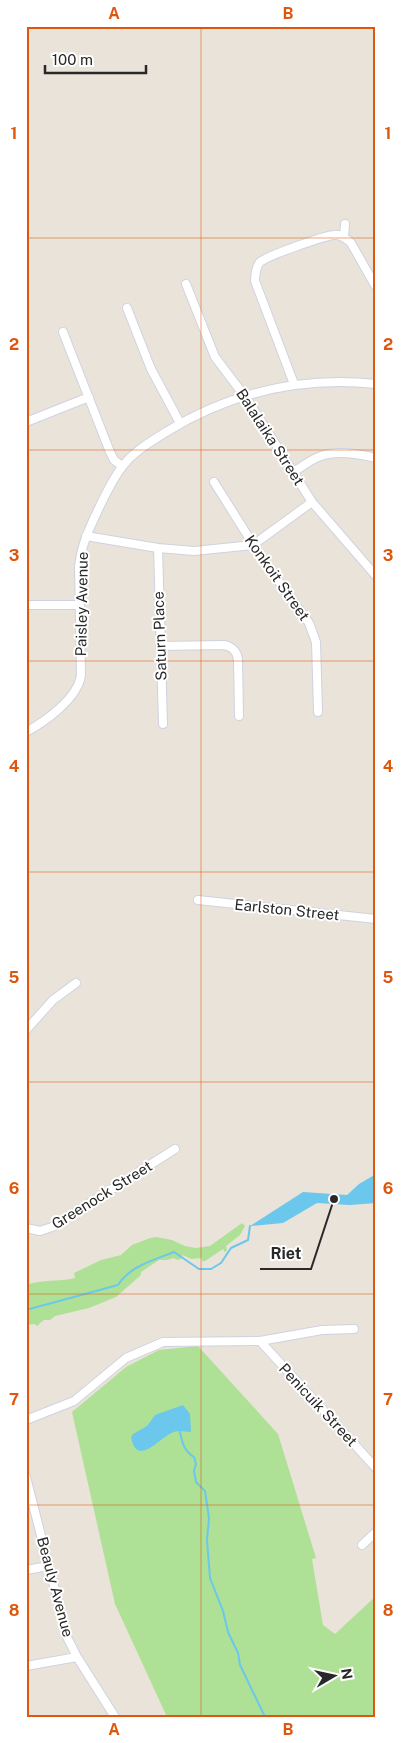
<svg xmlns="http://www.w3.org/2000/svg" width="402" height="1743" viewBox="0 0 402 1743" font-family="'Public Sans',sans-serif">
	<rect width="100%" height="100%" fill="#eae3d9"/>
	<!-- green -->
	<path fill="#aee196" d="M242 1223 245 1226 240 1235 226 1246 227 1251 225 1252 223 1249 205 1261H202V1258L191 1259 183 1255 181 1259 177 1260 174 1258 167 1260H159L141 1272V1275L116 1297 89 1308 55 1316 50 1320H44L40 1323 38 1326 34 1324 26 1325V1285C42 1279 59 1282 75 1278L74 1273 101 1260 121 1255 132 1245 150 1238 156 1237 172 1240 185 1246 196 1248 210 1246Z
		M198 1346 278 1434 316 1558 312 1559 323 1625 335 1634 376 1596V1717H343L339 1715 332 1717H167L115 1604 72 1412 126 1367 159 1350Z"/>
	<!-- water -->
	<path fill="#6cc7ec" d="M376 1174V1203L350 1205 317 1203 283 1223 250 1226 303 1192 347 1195 359 1184Z
		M183 1405 190 1414 191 1432C186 1432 179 1430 174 1432 159 1437 137 1469 131 1437L133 1434 147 1426 155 1415Z"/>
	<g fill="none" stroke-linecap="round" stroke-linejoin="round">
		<!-- stream -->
		<path stroke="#6cc7ec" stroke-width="2" d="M26 1310 118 1285C130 1266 154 1260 174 1252L199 1269H211L221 1263 231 1248 248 1240 250 1226
			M180 1432C182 1442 184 1451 194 1457L196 1464 194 1471 196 1482 205 1491 209 1518 207 1540 210 1578 223 1611 228 1632 238 1653 240 1665 265 1717"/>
		<defs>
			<path id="minor" d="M344 237 345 224
				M186 284 215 357 249 402 312 502 376 576
				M127 308 151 369 180 423
				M63 332 110 452 114 460 122 466
				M294 384 255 281C255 274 256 267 260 262 267 256 323 236 334 235 341 234 346 238 351 243L376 287
				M26 422 89 397
				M293 472C302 467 311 459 321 456 337 450 359 454 376 458
				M214 482 261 557 309 623 316 642 318 712
				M86 536 158 548 194 551 253 545 312 502
				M158 548 163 724
				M26 605H80
				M160 646 224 645C233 647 237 651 238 660L239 716
				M26 732C46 721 78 698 81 675L79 567C81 546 89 529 98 510 105 495 112 480 122 467 133 452 150 442 166 432 230 393 301 376 376 384
				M198 900 376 919
				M26 1030 53 1000 76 983
				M26 1228 40 1231 52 1227 175 1149
				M260 1341 376 1468
				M26 1420 74 1401 126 1358 163 1342 260 1341 322 1330 354 1329
				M26 1477 67 1637 77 1657 115 1717
				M362 1545 376 1532
				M26 1570 49 1566
				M26 1666 77 1657"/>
		</defs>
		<!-- minor casing -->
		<use href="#minor" stroke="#cfd2e1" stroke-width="10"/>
		<!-- minor -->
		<use href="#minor" stroke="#fff" stroke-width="8"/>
	</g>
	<!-- grid -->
	<path fill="none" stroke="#de570d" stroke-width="1" stroke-opacity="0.55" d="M201 26V1717M26 238H376M26 450H376M26 661H376M26 872H376M26 1082H376M26 1294H376M26 1505H376"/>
	<g text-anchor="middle" stroke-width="4" stroke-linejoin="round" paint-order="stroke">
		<!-- street labels -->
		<g font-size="15" fill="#282828" stroke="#fff">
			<text transform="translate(270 437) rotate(57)" y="5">Balalaika Street</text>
			<text transform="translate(277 578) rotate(55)" y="5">Konkoit Street</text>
			<text transform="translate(82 604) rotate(-89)" y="5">Paisley Avenue</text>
			<text transform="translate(160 636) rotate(-92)" y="5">Saturn Place</text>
			<text transform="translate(287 910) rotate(6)" y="5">Earlston Street</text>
			<text transform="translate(102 1195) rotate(-32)" y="5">Greenock Street</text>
			<text transform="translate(318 1405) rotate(47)" y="5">Penicuik Street</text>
			<text transform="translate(55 1587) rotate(75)" y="5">Beauly Avenue</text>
		</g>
	</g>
	<!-- callouts -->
	<path fill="none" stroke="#282828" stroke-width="2" d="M334 1199L311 1269H260"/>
	<circle fill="#282828" stroke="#fff" stroke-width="2" cx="334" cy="1199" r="5"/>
	<g font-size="16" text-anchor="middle" font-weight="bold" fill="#282828" stroke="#fff" stroke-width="4" stroke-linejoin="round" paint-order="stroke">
		<text x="286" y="1259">Riet</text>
	</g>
	<!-- border -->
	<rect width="402" height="1743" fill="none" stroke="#ffffff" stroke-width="55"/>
	<!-- north arrow -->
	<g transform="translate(334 1676) rotate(81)" stroke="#ffffff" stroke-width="4" paint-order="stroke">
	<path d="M0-4L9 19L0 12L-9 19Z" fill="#282828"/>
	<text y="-8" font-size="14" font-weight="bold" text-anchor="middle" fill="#282828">N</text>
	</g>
	<!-- scale -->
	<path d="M45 65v8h101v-8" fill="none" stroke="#282828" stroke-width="2.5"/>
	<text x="52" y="65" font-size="15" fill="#282828" stroke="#ffffff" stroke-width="4" paint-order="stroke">100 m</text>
	<rect x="28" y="28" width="346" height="1688" fill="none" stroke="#de570d" stroke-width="2"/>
	<g font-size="16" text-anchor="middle" font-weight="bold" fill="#de570d">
		<text x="114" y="19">A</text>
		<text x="288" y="19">B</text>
		<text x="14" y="139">1</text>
		<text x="388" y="139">1</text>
		<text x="14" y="350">2</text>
		<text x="388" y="350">2</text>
		<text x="14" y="561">3</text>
		<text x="388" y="561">3</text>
		<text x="14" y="772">4</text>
		<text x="388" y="772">4</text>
		<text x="14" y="983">5</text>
		<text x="388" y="983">5</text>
		<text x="14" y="1194">6</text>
		<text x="388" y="1194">6</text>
		<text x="14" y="1405">7</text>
		<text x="388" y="1405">7</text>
		<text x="14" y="1616">8</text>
		<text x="388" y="1616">8</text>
		<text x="114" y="1735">A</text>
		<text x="288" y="1735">B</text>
	</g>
</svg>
